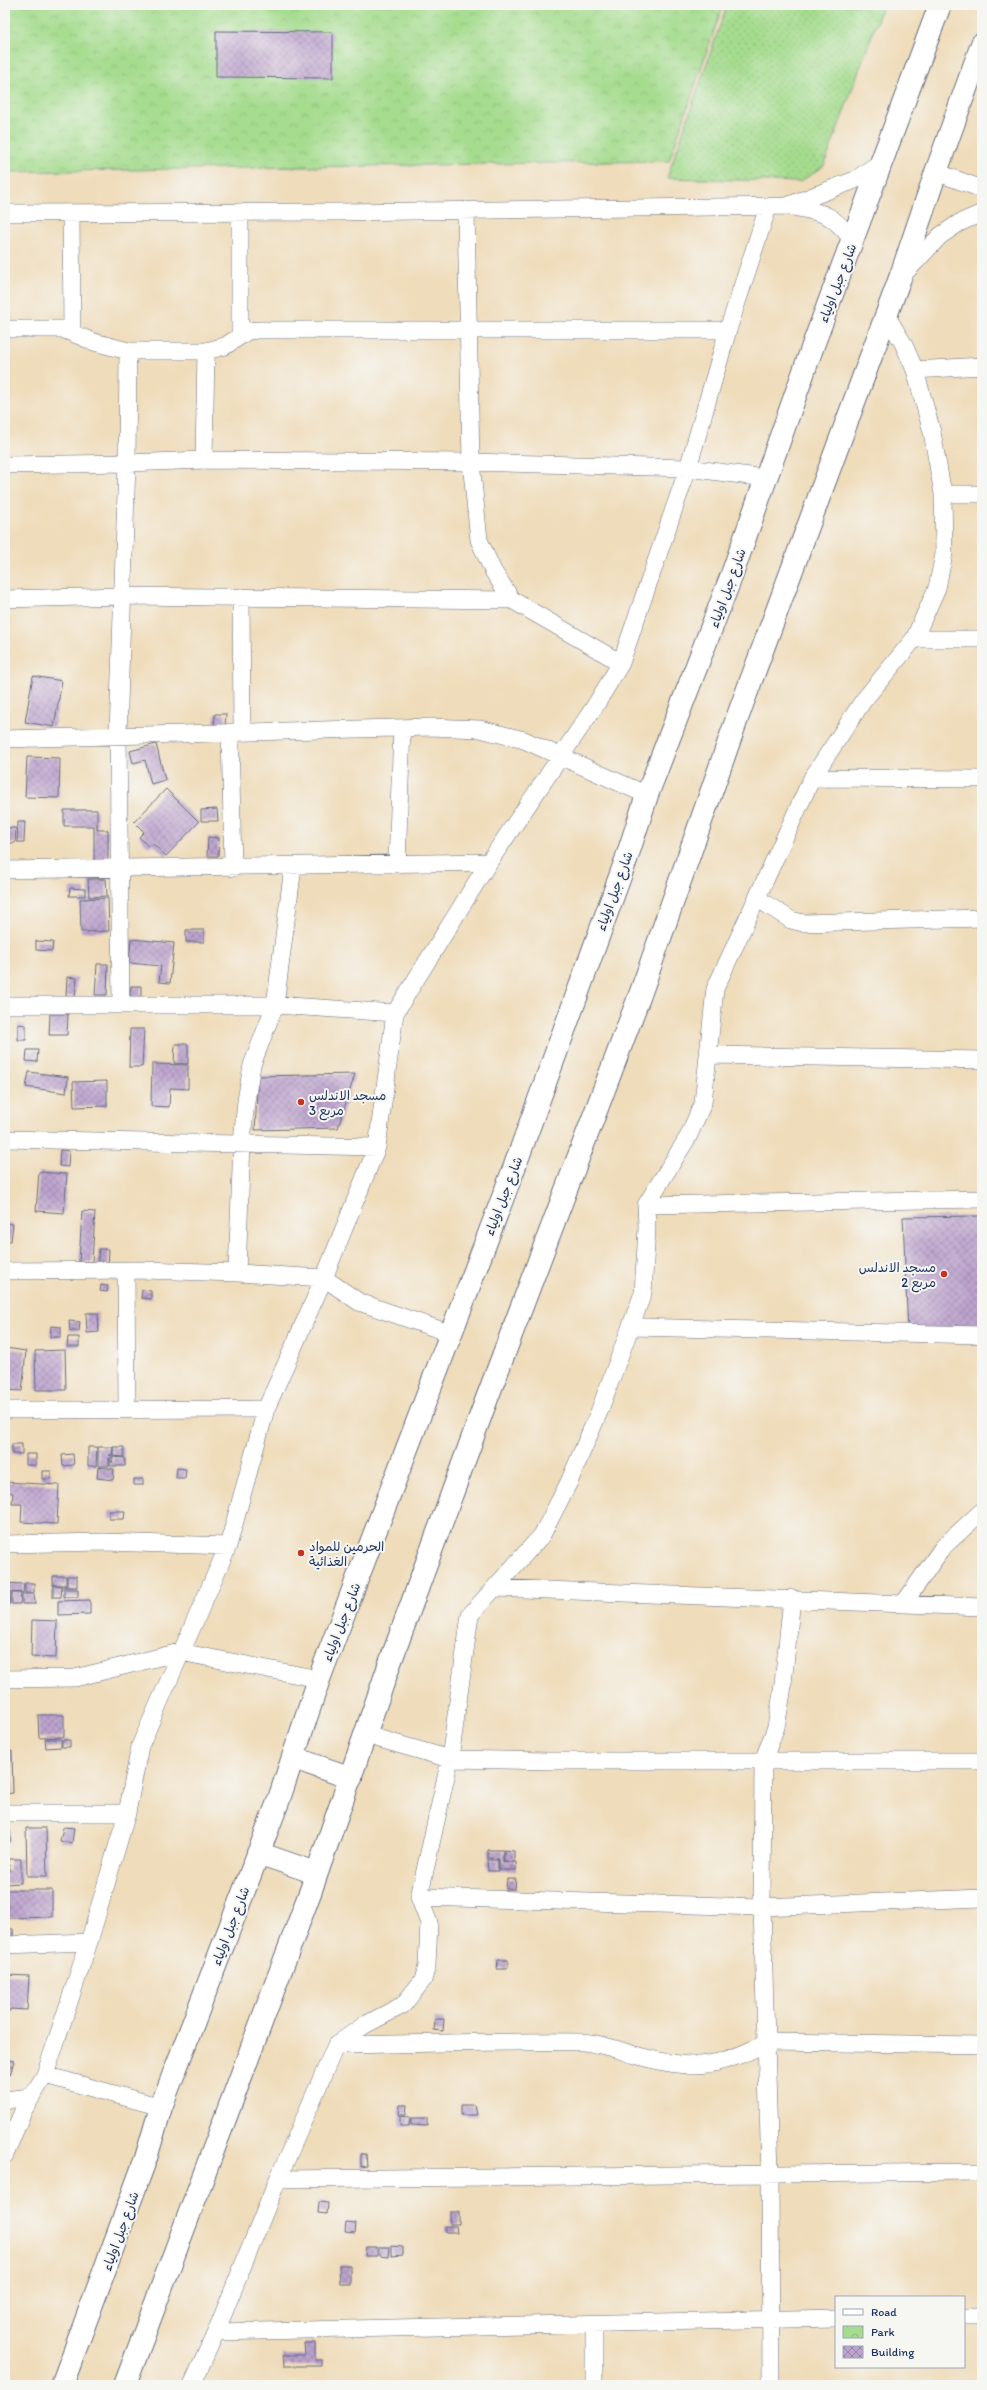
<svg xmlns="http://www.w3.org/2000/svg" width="987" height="2390" viewBox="0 0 987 2390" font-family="Itim,'Playpen Sans Arabic',sans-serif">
	<defs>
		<pattern id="grass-dots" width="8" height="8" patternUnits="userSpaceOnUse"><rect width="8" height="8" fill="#a5dc8e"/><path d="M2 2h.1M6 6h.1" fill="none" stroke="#8dbd7d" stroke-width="1.8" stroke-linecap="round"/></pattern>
		<pattern id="park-crowns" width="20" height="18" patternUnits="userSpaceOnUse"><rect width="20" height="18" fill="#a5dc8e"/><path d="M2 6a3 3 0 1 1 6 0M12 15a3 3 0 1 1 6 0" fill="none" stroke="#8dbd7d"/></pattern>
		<pattern id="building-cross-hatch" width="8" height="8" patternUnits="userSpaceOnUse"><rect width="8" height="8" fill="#bda3ce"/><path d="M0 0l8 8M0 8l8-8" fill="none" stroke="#9985aa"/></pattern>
	</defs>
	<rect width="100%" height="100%" fill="#f6f6f2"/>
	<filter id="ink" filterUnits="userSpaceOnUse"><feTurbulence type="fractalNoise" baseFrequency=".025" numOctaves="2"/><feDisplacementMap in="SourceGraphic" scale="8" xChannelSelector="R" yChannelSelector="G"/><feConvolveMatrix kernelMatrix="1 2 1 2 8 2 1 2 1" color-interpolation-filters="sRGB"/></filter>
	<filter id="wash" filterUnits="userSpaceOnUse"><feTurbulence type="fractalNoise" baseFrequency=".012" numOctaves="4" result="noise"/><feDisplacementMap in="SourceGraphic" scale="16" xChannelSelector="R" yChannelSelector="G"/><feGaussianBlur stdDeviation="0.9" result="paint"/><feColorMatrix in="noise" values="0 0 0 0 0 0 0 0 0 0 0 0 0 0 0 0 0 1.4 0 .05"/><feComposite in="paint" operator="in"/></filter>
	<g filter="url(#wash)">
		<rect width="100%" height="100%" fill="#efdcba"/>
		<!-- grass -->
		<path fill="url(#grass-dots)" stroke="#608676" d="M727 5H883L824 166 800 182 667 178Z"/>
		<!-- park -->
		<path fill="url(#park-crowns)" stroke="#608676" d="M5 5H723L669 161 5 172Z"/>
		<g id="blocks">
			<!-- building -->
			<path fill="url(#building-cross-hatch)" d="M216 31 333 32V78L216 77Z
				M33 676 62 681 54 727 25 722Z
				M215 714H226L225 727H214Z
				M156 744 165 780 151 784 145 760 133 763 130 751Z
				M27 757 60 758 59 798 25 797Z
				M166 789 199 822 166 856 153 844 149 847 139 837 144 832 134 822Z
				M217 809 218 821H201V810Z
				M64 810H97V830H108V864H94V826H64Z
				M18 822H25L24 842H17Z
				M5 828H16L15 843H5Z
				M208 837 219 838 218 856H207Z
				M88 879H106L107 896 89 897Z
				M70 888 85 889V896H69Z
				M108 898 109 931 81 932 80 899Z
				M186 930H204V942H186Z
				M131 939 174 943 170 983 159 982 161 966 129 963Z
				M36 941 53 942 52 951 36 950Z
				M97 964H108L107 995H95Z
				M67 977 77 978 75 997 66 996Z
				M131 986H141V997L130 996Z
				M50 1014H68L67 1035H49Z
				M18 1024 26 1025V1040H18Z
				M130 1029H144L142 1067H129Z
				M175 1044H188V1064L174 1063Z
				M27 1050H38L37 1062 26 1061Z
				M152 1064 188 1065V1089L170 1088 169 1107 151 1106Z
				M29 1072 68 1077 66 1093 26 1087Z
				M355 1074 338 1128 255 1130 258 1076Z
				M107 1081V1106L74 1107 73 1082Z
				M60 1150 69 1151 68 1167 59 1166Z
				M39 1172 67 1174 64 1213 36 1211Z
				M82 1211 95 1212 92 1262H79Z
				M982 1216V1331L908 1333 903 1217Z
				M5 1223 13 1224 11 1241H5Z
				M99 1249H109L108 1267 97 1266Z
				M101 1285 108 1286 107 1292 100 1291Z
				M142 1290 151 1291V1299L141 1298Z
				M86 1313H98L99 1332 87 1333Z
				M69 1321 80 1322 79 1331H70Z
				M51 1326 61 1327V1337H50Z
				M68 1337H79V1347H67Z
				M5 1348 26 1351 22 1391 5 1390Z
				M65 1350 66 1390H36L35 1351Z
				M12 1444H22V1454H12Z
				M88 1447H97L96 1466H88Z
				M98 1447H113L112 1455H109L112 1456V1458H109V1466H98Z
				M113 1447H124V1457L113 1456Z
				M26 1454H36V1465H26Z
				M73 1454 74 1465 63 1466 62 1455Z
				M113 1457 125 1458V1466H110V1459L112 1463Z
				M98 1467 114 1469 113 1480 97 1478Z
				M177 1468 186 1469 185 1478H176Z
				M42 1471H51V1479H42Z
				M134 1479H143V1485H134Z
				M5 1482 59 1485 57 1524 21 1522 22 1504H12L13 1493 5 1492Z
				M109 1511H125L124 1519H109Z
				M53 1576H66V1585H53Z
				M67 1576H77V1587H67Z
				M5 1583 24 1584 23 1593 11 1592 10 1604H5Z
				M25 1583H34V1593H25Z
				M53 1585 62 1586 61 1597H53Z
				M64 1586H66V1589H78V1597H64Z
				M12 1593H21L20 1604H12Z
				M22 1594H34L35 1604H22Z
				M90 1600V1614L58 1615V1601Z
				M32 1620 57 1621 56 1658 31 1657Z
				M38 1715H64V1737L39 1738Z
				M45 1739H61V1747L46 1748Z
				M62 1740H70V1747H62Z
				M5 1751H12L13 1793 5 1794Z
				M65 1827 74 1828 72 1843 60 1841 63 1828Z
				M26 1828H46L47 1876H27Z
				M5 1830H10V1842L5 1841Z
				M488 1850H503V1862H516V1870H499V1859L488 1858Z
				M504 1850 514 1851V1862L504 1861Z
				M9 1859H21V1883L5 1884V1871H10Z
				M487 1860H498V1871H488Z
				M507 1879H516L515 1889H506Z
				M7 1890H52V1917L8 1918 7 1895 5 1908V1891Z
				M5 1928 13 1929V1937H5Z
				M498 1960H508L507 1969H497Z
				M5 1975 29 1976 27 2010 10 2009V2011H5Z
				M435 2019H444L443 2031 434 2030Z
				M8 2060 14 2061 10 2075 5 2073Z
				M400 2105H407L406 2115H399Z
				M461 2105H475L477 2115H461Z
				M400 2116 410 2117 409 2126H400Z
				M411 2118H427V2126L411 2125Z
				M361 2154H366L367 2166 361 2167Z
				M319 2202 328 2203 327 2214 318 2213Z
				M450 2212H459V2224H450Z
				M346 2222 356 2223 355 2233 345 2232Z
				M445 2226H456L457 2232H445Z
				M391 2246 403 2247V2255L391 2256Z
				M366 2247H377V2256H365Z
				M379 2247H389L388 2257 379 2256Z
				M339 2265H350V2284H340Z
				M304 2343H315V2360H322V2366H284L283 2355H305Z"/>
		</g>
	</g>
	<g filter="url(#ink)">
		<use href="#blocks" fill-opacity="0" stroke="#656c7e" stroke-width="1"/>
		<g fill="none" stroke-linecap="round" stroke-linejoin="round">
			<defs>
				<path id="street" d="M936 172 982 189
					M787 206 855 180 882 161
					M466 210 471 462 479 540 493 571 512 600 621 663
					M5 213 339 212 787 206C822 213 831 211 853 241
					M71 214 72 332
					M903 275 940 236 959 223 982 213
					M5 329H62L94 342 128 351H206L225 346 248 331 258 330H728
					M240 334V212
					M915 370 982 366
					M204 460 206 351
					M5 465 127 463 204 460 471 462 688 468 765 478
					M943 494H982
					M241 597 242 732
					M5 599 123 596 512 600
					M914 639H982
					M230 732 233 868
					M5 739 430 727 480 729 524 740 647 795
					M812 778 982 779
					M397 864 402 728
					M5 870 489 862
					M758 899 791 920 803 923 982 918
					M5 1005H275L395 1013
					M121 1005 118 735 127 463 128 351
					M709 1055 982 1060
					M5 1139 377 1147
					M646 1205 982 1199
					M5 1271 144 1270 237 1273 324 1278 359 1302 452 1334
					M126 1271 127 1409
					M237 1273 242 1142 246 1101 252 1065 275 1005 293 867
					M632 1327 982 1335
					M5 1410 266 1409
					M5 1544 104 1542 228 1546
					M495 1588 982 1607
					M904 1603 943 1547 982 1511
					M5 1679 75 1678 180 1652 319 1679
					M366 1735 450 1759 548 1761H982
					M5 1813H127
					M419 1897 762 1907 982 1898
					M5 1945 89 1942
					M336 2045C418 2044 500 2041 582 2042 599 2043 619 2050 635 2055 691 2071 716 2069 768 2042L982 2045
					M45 2075 161 2107
					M5 2100 31 2097
					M5 2155 23 2111 45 2075 89 1942 127 1813 140 1746 228 1546 266 1409 324 1278 377 1147 395 1013 489 862 595 706 621 663 688 468 728 330 768 207
					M278 2179 982 2172
					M964 2316H982
					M594 2324V2385
					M216 2332 836 2318
					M192 2385 216 2332 278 2179 336 2045 363 2026 403 2005 423 1980 427 1966 429 1923 419 1897 450 1759 470 1615 542 1535 569 1482 599 1412 643 1293 647 1228 646 1205 688 1137 703 1103 715 989 812 778 863 701 914 639 937 588 944 554 943 494 932 432 915 370 903 343 886 315
					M771 2385 770 2173 762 1907 763 1761 776 1727 782 1693 792 1598"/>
				<path id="highway" d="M294 1758 351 1778
					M258 1853 316 1873
					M62 2385 146 2158 161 2107 278 1802 319 1679 513 1171 626 860 647 795 731 577 815 340 940 5
					M125 2385 311 1890 390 1663 486 1401 641 992 739 713 900 278 936 172 982 44"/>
			</defs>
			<!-- street casing -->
			<use href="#street" stroke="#656c7e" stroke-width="18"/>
			<!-- highway casing -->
			<use href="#highway" stroke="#656c7e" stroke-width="24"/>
			<!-- street -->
			<use href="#street" stroke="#fff" stroke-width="17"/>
			<!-- highway -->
			<use href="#highway" stroke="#fff" stroke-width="22"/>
		</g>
	</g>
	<!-- markers -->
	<g fill="#c8321e" stroke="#f6f6f2" stroke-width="1.5">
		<circle cx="301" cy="1102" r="4"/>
		<circle cx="944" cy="1274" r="4"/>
		<circle cx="301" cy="1553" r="4"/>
	</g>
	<g text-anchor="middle" stroke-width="4" stroke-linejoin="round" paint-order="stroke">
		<!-- street labels -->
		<g font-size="13" fill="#1b2f5e" stroke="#f6f6f2">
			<text transform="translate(837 283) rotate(-69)" y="5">شارع جبل اولياء</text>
			<text transform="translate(727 588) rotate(-70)" y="5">شارع جبل اولياء</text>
			<text transform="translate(614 891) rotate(-70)" y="5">شارع جبل اولياء</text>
			<text transform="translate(503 1196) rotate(-69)" y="5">شارع جبل اولياء</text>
			<text transform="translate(341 1622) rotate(-69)" y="5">شارع جبل اولياء</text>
			<text transform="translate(230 1926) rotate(-69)" y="5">شارع جبل اولياء</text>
			<text transform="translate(120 2231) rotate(-70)" y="5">شارع جبل اولياء</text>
		</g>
		<!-- poi labels -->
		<g font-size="13" fill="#1b2f5e" stroke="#f6f6f2" text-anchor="start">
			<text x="309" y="1100">مسجد الاندلس<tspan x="309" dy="15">مربع 3</tspan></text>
			<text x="936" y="1272" text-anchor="end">مسجد الاندلس<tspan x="936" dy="15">مربع 2</tspan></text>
			<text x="309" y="1551">الحرمين للمواد<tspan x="309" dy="15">الغذائية</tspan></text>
		</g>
	</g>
	<!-- margin -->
	<rect width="987" height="2390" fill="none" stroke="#f6f6f2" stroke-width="20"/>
	<!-- legend -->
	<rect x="835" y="2296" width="130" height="72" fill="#f6f6f2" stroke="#9ea6b7"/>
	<rect x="843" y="2309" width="20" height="6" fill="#ffffff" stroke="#9ea6b7"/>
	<text x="871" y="2316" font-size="12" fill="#1b2f5e">Road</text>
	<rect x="843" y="2326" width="20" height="12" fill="url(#park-crowns)" stroke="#9ea6b7"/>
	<text x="871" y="2336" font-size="12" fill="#1b2f5e">Park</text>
	<rect x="843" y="2346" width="20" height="12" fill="url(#building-cross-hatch)" stroke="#9ea6b7"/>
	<text x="871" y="2356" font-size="12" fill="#1b2f5e">Building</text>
</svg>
